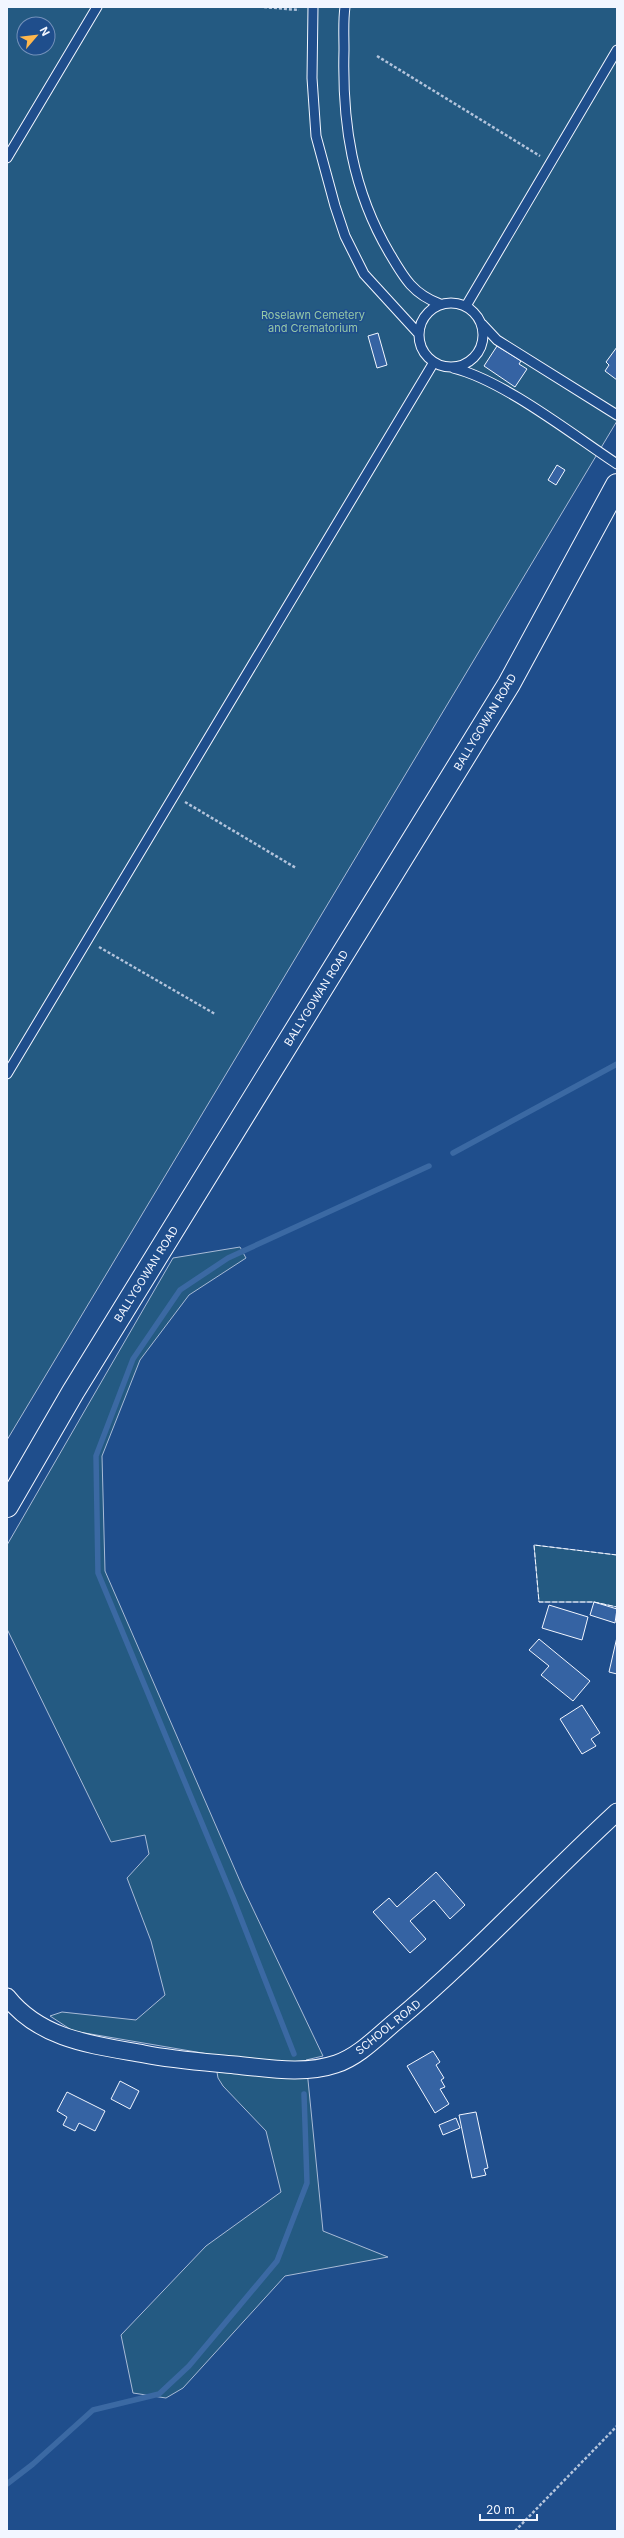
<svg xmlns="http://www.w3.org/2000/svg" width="624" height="2538" viewBox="0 0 624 2538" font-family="Inter,sans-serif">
	<rect width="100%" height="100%" fill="#1f4e8c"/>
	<!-- green -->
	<path fill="#245a82" stroke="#a8bbd7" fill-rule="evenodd" d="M7 7H617V421L7 1440ZM24 24H48V48H24Z
		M240 1247 246 1258 189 1295 140 1360 102 1456 105 1571 243 1888 323 2056 306 2060 323 2231 388 2257 285 2276 183 2388 166 2398 133 2393 121 2335 206 2246 281 2192 266 2131 223 2086 218 2078 214 2055 73 2031 50 2016 62 2012 136 2020 165 1995 151 1941 127 1878 149 1854 145 1835 111 1842 7 1629V1545L173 1258Z
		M534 1545 617 1555V1607L594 1602H539Z"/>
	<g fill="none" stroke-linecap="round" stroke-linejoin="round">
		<!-- stream -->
		<path stroke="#3b69a3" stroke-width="5.5" d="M453 1153 617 1064
			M294 2054 233 1898 98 1573 96 1456 133 1359 180 1290 228 1258 429 1166
			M7 2484 33 2464 93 2410 159 2394 189 2366 277 2261 307 2183 304 2094"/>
	</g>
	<!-- building -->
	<path fill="#3563a3" stroke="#f2f6ff" d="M378 333 387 365 377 368 368 336Z
		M497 346 521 361 519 364 527 369 515 387 484 366Z
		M617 347V380L605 371 609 365 606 362Z
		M557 465 565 470 556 485 548 480Z
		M594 1602 617 1609 615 1623 590 1615Z
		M549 1605 588 1617 582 1640 542 1628Z
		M617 1637V1674L609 1672Z
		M539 1639 590 1681 573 1701 541 1675 549 1666 529 1650Z
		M582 1705 600 1733 591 1739 596 1746 582 1754 560 1719Z
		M436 1872 465 1905 450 1919 434 1900 410 1921 426 1939 410 1953 373 1912 389 1898 397 1907Z
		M433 2051 440 2062 436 2065 444 2078 441 2080 445 2087 440 2089 449 2104 435 2113 407 2066Z
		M120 2081 139 2091 130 2109 111 2099Z
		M67 2092 105 2111 95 2131 79 2123 75 2131 63 2125 67 2117 57 2111Z
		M476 2112 488 2168 484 2169 486 2175 472 2178 459 2115Z
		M456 2118 460 2128 443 2135 439 2125Z"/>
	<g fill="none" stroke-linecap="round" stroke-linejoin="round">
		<defs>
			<path id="lane" d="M313 7 312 78 316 136 335 206 345 236 364 274 418 333
				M345 7C343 21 344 36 344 50 342 123 352 190 390 254 404 278 413 294 440 304
				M7 158 97 7
				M419 335a32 32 0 1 1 64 0a32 32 0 1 1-64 0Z
				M466 306 617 50
				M482 324 497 340 617 415
				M453 368C503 380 573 435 617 464
				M7 1074 434 362"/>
			<path id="street" d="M7 1997C41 2040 94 2045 144 2054 174 2060 204 2062 235 2065 267 2068 304 2075 336 2064 358 2057 377 2037 395 2022 473 1957 542 1881 617 1812"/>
			<path id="primary" d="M7 1506 73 1392 509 684 617 485"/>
		</defs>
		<!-- lane casing -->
		<use href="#lane" stroke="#f2f6ff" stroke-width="11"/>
		<!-- street casing -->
		<use href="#street" stroke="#f2f6ff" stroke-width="19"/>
		<!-- primary casing -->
		<use href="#primary" stroke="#f2f6ff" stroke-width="24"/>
		<!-- path -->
		<path stroke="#b3c4dc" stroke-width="2.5" stroke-dasharray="3 2" stroke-linecap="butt" d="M264 7 299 10
			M377 56 540 156
			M185 802 296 868
			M99 947 215 1014
			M515 2531 617 2426"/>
		<!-- lane -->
		<use href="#lane" stroke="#1f4e8c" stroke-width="9"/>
		<!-- street -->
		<use href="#street" stroke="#1f4e8c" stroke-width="17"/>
		<!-- primary -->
		<use href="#primary" stroke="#1f4e8c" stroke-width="22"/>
		<!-- fence -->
		<path stroke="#f2f6ff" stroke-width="1" stroke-dasharray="5 2" stroke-linecap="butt" d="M617 1555 534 1545 539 1602H594L617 1607"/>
	</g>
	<g text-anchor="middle" stroke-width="3" stroke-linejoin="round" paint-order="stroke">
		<!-- park labels -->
		<g font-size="11" fill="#97c8a6" stroke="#1f4e8c">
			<text x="313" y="319">Roselawn Cemetery<tspan x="313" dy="13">and Crematorium</tspan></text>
		</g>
		<!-- street labels -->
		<g font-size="11" fill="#f2f6ff" stroke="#1f4e8c">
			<text transform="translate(485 722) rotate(-59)" y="4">BALLYGOWAN ROAD</text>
			<text transform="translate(316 998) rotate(-58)" y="4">BALLYGOWAN ROAD</text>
			<text transform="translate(146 1274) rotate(-58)" y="4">BALLYGOWAN ROAD</text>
			<text transform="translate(388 2027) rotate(-39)" y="4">SCHOOL ROAD</text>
		</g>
	</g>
	<!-- border -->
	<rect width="624" height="2538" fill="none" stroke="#f2f6ff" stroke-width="16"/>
	<!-- north arrow -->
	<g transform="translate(36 36) rotate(62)"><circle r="19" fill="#1f4e8c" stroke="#7391ba"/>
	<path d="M0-3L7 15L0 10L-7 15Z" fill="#ffb74d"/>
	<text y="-6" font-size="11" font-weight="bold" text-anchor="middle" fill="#f2f6ff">N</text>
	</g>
	<!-- scale -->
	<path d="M480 2514v6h57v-6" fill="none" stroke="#f2f6ff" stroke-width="2"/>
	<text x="486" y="2514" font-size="12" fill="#f2f6ff" stroke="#1f4e8c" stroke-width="3" paint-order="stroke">20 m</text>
</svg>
